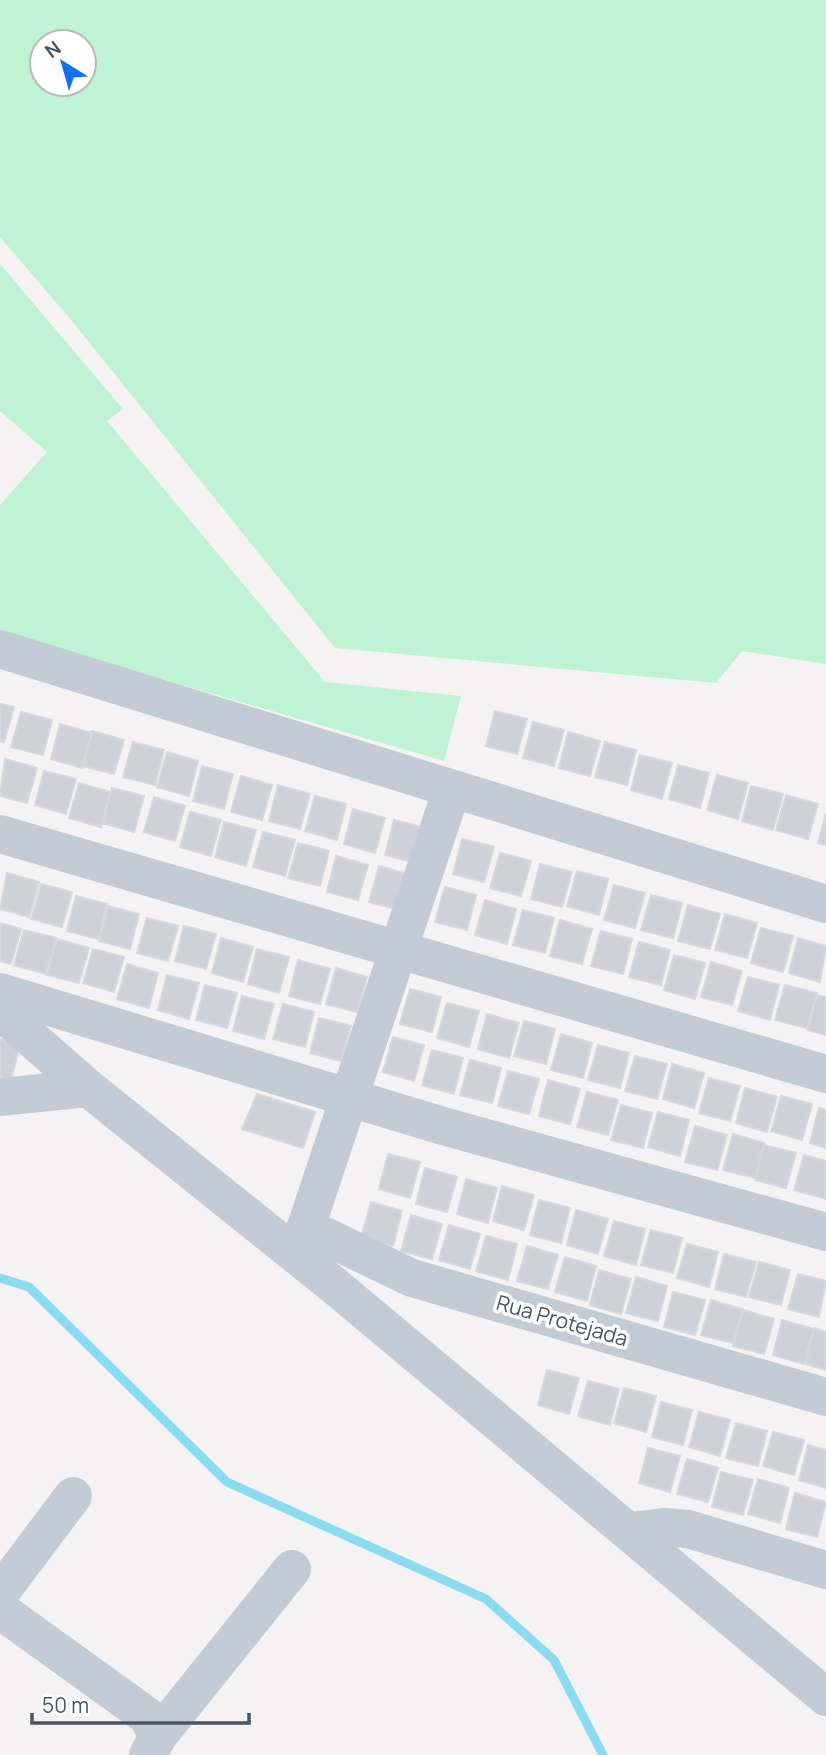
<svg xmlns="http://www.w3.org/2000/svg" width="826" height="1755" viewBox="0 0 826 1755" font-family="Manrope,sans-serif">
	<rect width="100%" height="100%" fill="#f4f2f2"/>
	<!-- green -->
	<path fill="#c0f2d4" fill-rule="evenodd" d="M0 0H826V664L742 651 716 683 335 648 72 321 0 237ZM42 42H84V84H42Z
		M0 264 123 409 107 421 325 682 461 696 444 761 0 632V505L47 452 0 411Z"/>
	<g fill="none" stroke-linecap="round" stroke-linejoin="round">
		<!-- stream -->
		<path stroke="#8bdcf1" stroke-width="9" d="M0 1278 29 1287 227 1482 486 1599 554 1660 603 1755"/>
	</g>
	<!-- building -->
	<path fill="#ced1d7" stroke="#d6d8de" stroke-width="2" d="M0 704 14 707 4 742 0 741Z
		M495 711 527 719 517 754 486 746Z
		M21 712 52 720 43 755 11 747Z
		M533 722 564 730 554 766 523 758Z
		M60 724 92 733 82 768 51 759Z
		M92 731 124 740 114 774 83 766Z
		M568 732 600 741 590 776 559 768Z
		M133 742 164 750 155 785 123 777Z
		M605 742 636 750 627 785 595 777Z
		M167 752 198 761 189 796 157 787Z
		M640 755 672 763 662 799 631 790Z
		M5 759 37 768 27 803 0 796Z
		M678 765 709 773 700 808 669 799Z
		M202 766 233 774 224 809 193 801Z
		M44 771 76 779 66 814 35 805Z
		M717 775 748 783 738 819 707 810Z
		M241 776 272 785 262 820 231 812Z
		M79 783 110 792 101 827 69 818Z
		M278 785 310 794 300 829 269 821Z
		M751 786 783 794 773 830 742 821Z
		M112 788 144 796 134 832 103 823Z
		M786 795 818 804 808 839 776 830Z
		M315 796 346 804 337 840 305 831Z
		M154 797 185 806 175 841 144 832Z
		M353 809 385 818 375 853 344 844Z
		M190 812 221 820 211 856 180 847Z
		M826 814V845L818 843Z
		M394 820 426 828 416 863 385 855Z
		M224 822 256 830 246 866 215 857Z
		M263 832 295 840 285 876 253 867Z
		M462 839 494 847 484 882 453 874Z
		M298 843 329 851 320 886 288 878Z
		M500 853 531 861 521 896 490 888Z
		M336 856 368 865 358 900 327 892Z
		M540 864 572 872 562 907 531 899Z
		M379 866 410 875 400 910 369 902Z
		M577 871 608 879 599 915 567 906Z
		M7 873 39 882 29 917 0 909Z
		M41 884 72 892 62 927 31 919Z
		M614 885 645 893 635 928 604 920Z
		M445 887 476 895 467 930 435 922Z
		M651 895 682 903 673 938 641 930Z
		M76 896 107 904 98 939 67 931Z
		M485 900 516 909 507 944 475 935Z
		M688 905 720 914 710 949 678 941Z
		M108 906 139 914 130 949 99 941Z
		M523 910 554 918 545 953 513 945Z
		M725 914 757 923 747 958 715 950Z
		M147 918 178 926 168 961 137 953Z
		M560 920 592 929 582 964 550 956Z
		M0 923 21 929 11 964 0 961Z
		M184 926 216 934 206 969 175 961Z
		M761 928 793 936 783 972 751 963Z
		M24 930 56 938 46 974 14 965Z
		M601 931 632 939 623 974 591 966Z
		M221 938 253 947 243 982 212 973Z
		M798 938 826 946 820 982 789 973Z
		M57 939 89 948 79 983 47 975Z
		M639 942 670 950 661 985 629 977Z
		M93 949 124 957 114 992 83 983Z
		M257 949 289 957 279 993 248 984Z
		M674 955 705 963 695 999 664 990Z
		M298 960 330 969 320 1004 289 996Z
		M711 962 742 971 732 1005 701 997Z
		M127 964 158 973 149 1008 117 999Z
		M336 968 367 977 357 1012 326 1004Z
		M167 975 199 983 189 1019 158 1010Z
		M748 977 779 985 770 1020 738 1011Z
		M205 985 237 993 227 1028 196 1020Z
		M785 985 817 993 807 1028 775 1020Z
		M410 989 441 997 432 1032 400 1024Z
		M817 995 826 997V1035L808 1030Z
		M242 996 274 1004 264 1039 233 1031Z
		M447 1003 479 1011 469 1047 437 1038Z
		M283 1004 314 1012 305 1047 273 1039Z
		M487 1014 519 1023 509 1058 478 1049Z
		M319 1018 351 1026 341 1061 310 1053Z
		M524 1021 555 1029 546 1064 514 1056Z
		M561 1034 592 1043 583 1078 551 1070Z
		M393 1037 424 1045 414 1081 383 1072Z
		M0 1039 20 1045 11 1080 0 1077Z
		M598 1045 629 1053 620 1088 588 1080Z
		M432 1050 463 1058 454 1094 422 1085Z
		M635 1056 667 1064 657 1099 625 1091Z
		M470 1060 501 1068 492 1103 460 1095Z
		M672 1064 704 1073 694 1108 663 1099Z
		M508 1071 539 1079 529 1114 498 1106Z
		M709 1078 740 1086 730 1121 699 1113Z
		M548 1080 580 1089 570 1124 539 1116Z
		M745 1088 777 1097 767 1132 736 1123Z
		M587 1092 618 1100 608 1135 577 1127Z
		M257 1094 315 1112 303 1148 242 1129Z
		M781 1096 812 1104 802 1140 771 1131Z
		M621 1105 652 1113 643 1148 611 1140Z
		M819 1108 826 1110V1148L810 1143Z
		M658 1112 689 1120 680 1156 648 1147Z
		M695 1126 727 1135 717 1170 685 1162Z
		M733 1134 764 1143 755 1178 723 1170Z
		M764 1145 796 1153 786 1188 755 1180Z
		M388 1154 420 1162 410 1198 379 1189Z
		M804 1155 826 1161V1199L794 1190Z
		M425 1168 457 1177 447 1212 416 1204Z
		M466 1179 497 1188 488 1223 457 1214Z
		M502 1186 534 1195 524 1230 493 1221Z
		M539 1200 570 1208 561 1243 530 1235Z
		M371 1202 402 1211 393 1246 361 1238Z
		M576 1210 608 1219 598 1254 567 1245Z
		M411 1215 442 1224 432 1259 401 1251Z
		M614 1221 645 1229 636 1265 604 1256Z
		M449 1225 480 1234 470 1269 439 1260Z
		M651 1230 682 1238 673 1273 641 1265Z
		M486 1236 517 1244 508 1280 476 1271Z
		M687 1244 718 1252 709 1287 677 1278Z
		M527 1246 558 1255 548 1289 517 1281Z
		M724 1254 756 1262 746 1297 715 1289Z
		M565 1257 596 1266 587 1301 555 1292Z
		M759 1262 790 1270 781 1305 749 1297Z
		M599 1270 631 1279 621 1314 590 1305Z
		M798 1274 826 1281 819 1317 788 1309Z
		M636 1277 667 1286 658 1321 626 1313Z
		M673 1292 705 1300 695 1335 664 1327Z
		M711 1300 742 1309 733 1343 701 1335Z
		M743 1310 774 1319 764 1354 733 1346Z
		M782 1320 814 1329 804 1364 773 1355Z
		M815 1328 826 1332V1370L805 1364Z
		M547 1370 579 1378 569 1414 538 1405Z
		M588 1381 619 1389 610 1425 578 1416Z
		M624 1388 656 1396 646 1432 614 1423Z
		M661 1402 692 1410 683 1445 652 1437Z
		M699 1412 730 1420 720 1456 689 1447Z
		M736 1423 767 1431 758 1466 726 1458Z
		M773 1432 804 1440 794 1475 763 1466Z
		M808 1445 826 1450V1488L799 1480Z
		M648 1448 680 1456 670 1492 639 1483Z
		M687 1459 718 1468 708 1502 677 1494Z
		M721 1472 753 1480 743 1515 712 1507Z
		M758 1479 789 1488 780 1523 748 1514Z
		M795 1493 826 1502 817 1537 786 1529Z"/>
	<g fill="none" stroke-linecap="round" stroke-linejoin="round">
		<!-- minor -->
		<path stroke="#c3ccd4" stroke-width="38" d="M0 649 826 904
			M0 834 826 1074
			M0 992 443 1126 826 1232
			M0 1011 88 1088 336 1287 826 1697
			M0 1097 88 1088
			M306 1227 412 1278 826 1397
			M293 1250 306 1227 452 789
			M631 1531 666 1527 688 1529 826 1570
			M0 1593 73 1496
			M0 1610 147 1716 158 1736 148 1755
			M158 1736 292 1569"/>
	</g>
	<g text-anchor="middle" stroke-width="7" stroke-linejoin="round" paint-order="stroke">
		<!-- street labels -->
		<g font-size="21" fill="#495561" stroke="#fff">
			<text transform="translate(562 1321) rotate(16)" y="7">Rua Protejada</text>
		</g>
	</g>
	<!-- north arrow -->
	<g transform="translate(63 63) rotate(323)"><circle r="33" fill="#ffffff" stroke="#b6bbc0" stroke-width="2"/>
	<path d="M0-5L12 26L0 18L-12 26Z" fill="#1172ef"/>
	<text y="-10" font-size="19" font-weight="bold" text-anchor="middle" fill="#495561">N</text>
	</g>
	<!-- scale -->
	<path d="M32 1713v10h217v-10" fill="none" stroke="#495561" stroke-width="3.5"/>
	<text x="42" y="1713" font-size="21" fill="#495561" stroke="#ffffff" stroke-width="5" paint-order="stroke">50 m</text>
</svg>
